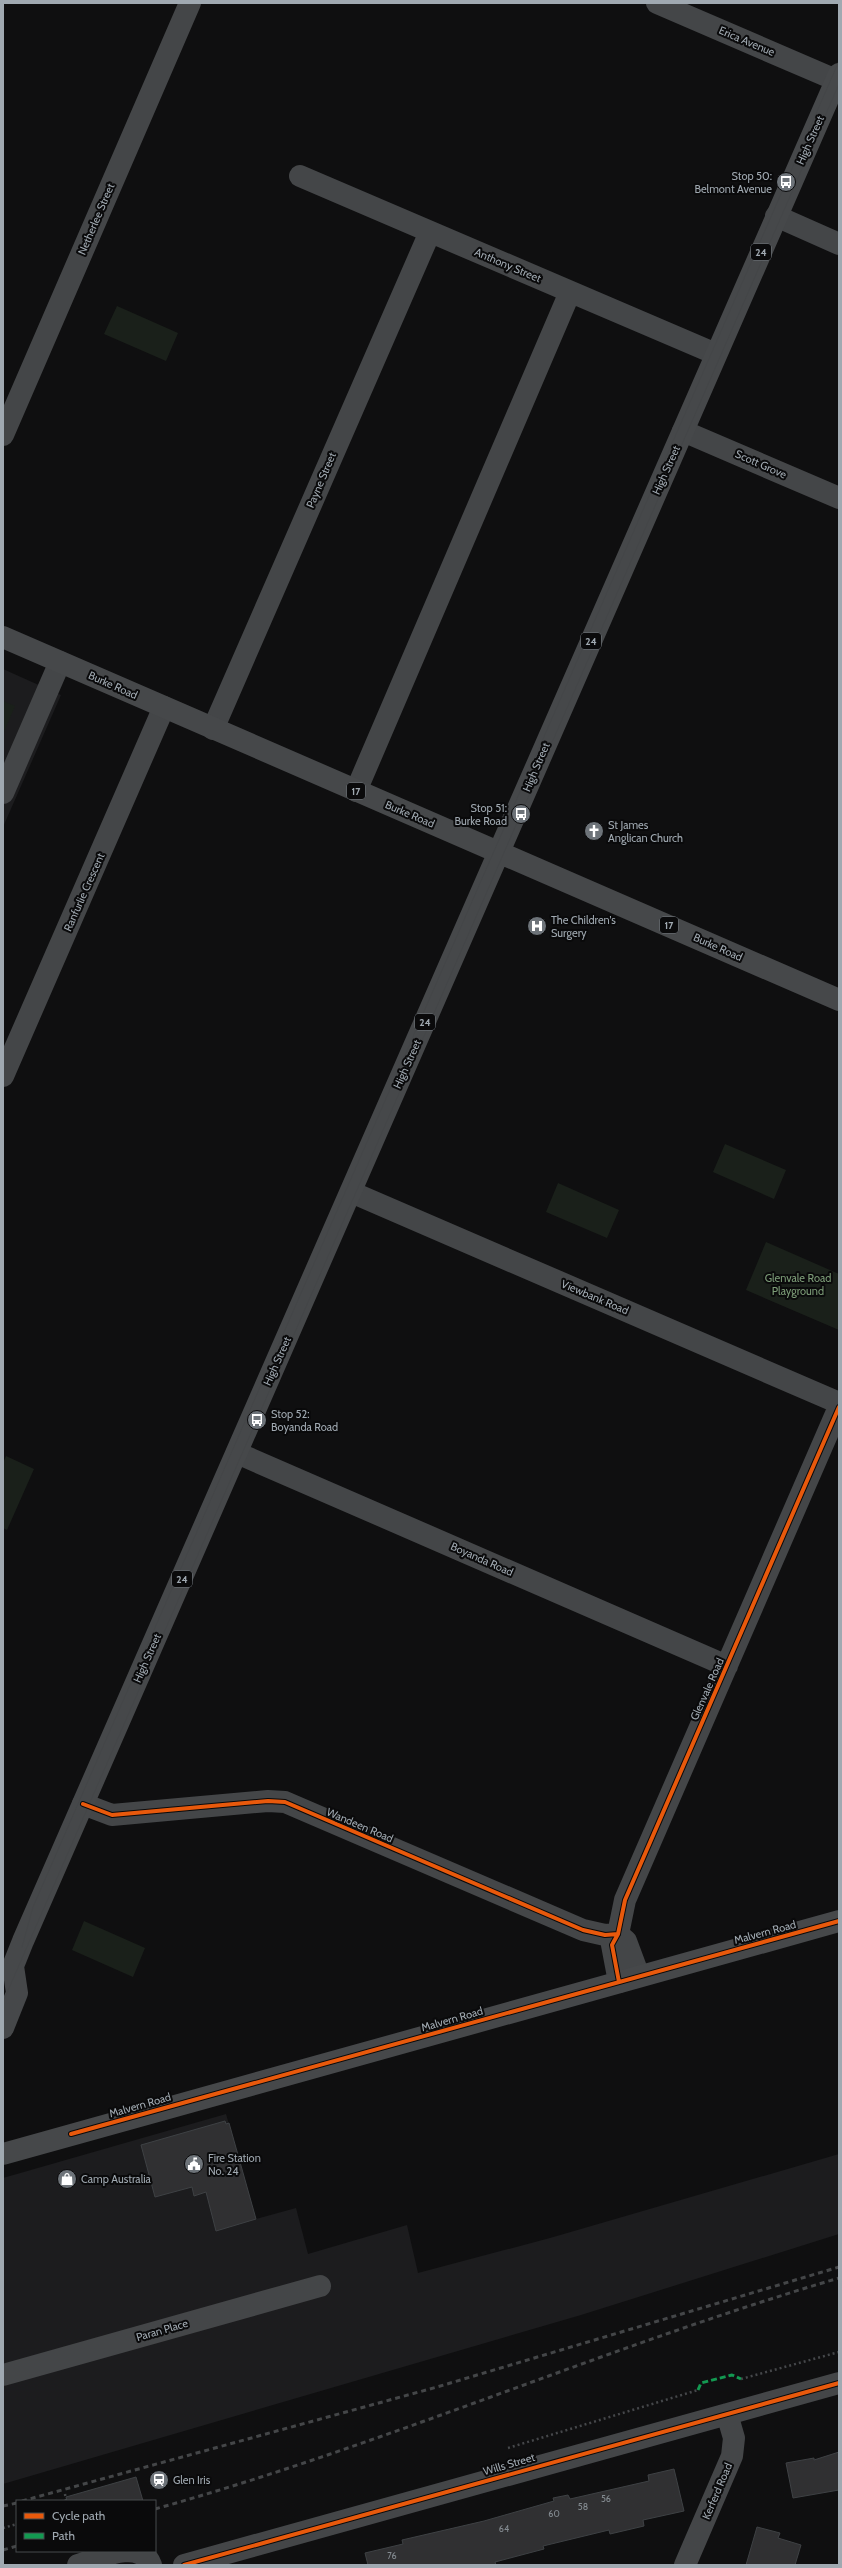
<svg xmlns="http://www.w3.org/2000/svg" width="842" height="2568" viewBox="0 0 842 2568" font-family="Cabin,sans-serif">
	<rect width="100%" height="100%" fill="#0f0f10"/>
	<!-- built -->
	<path fill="#1c1c1e" d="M3 669 61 695 3 827Z
		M226 2114 256 2219 296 2208 308 2254 407 2225 418 2273 550 2238 839 2154V2234L581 2315 3 2484V2178Z"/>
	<!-- green -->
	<path fill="#1a201a" d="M117 306 178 333 166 361 104 334Z
		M3 701 15 706 3 734Z
		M725 1144 786 1170 774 1199 713 1172Z
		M558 1183 619 1210 607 1238 546 1212Z
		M766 1242 839 1274V1330L746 1290Z
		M6 1456 34 1469 7 1530 3 1528V1463Z
		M84 1921 145 1948 133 1977 72 1950Z"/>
	<!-- building -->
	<path fill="#303032" stroke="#3e4144" d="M225 2121 226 2124 229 2123 256 2219 216 2231 206 2192 194 2196 192 2187 155 2197 141 2145Z
		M839 2452V2490L793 2498 786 2463 814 2458V2460Z
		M674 2469 684 2511 643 2520 644 2526 610 2534 609 2530 543 2546 544 2549 495 2562 496 2565H368L365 2553 403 2544 402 2540 484 2521 554 2501 553 2498 568 2495 570 2499 649 2481 648 2475Z
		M136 2477 143 2501H67L66 2497Z
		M757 2527 780 2533 778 2538 801 2545 795 2565H746Z"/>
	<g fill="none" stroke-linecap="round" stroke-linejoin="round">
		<!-- path -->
		<path stroke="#45474a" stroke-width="2.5" stroke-dasharray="2 3" stroke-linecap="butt" d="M741 2379 839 2352
			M508 2448 698 2390
			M65 2494 66 2501
			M3 2528 17 2524"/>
		<!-- minor -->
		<path stroke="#444648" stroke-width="22" d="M657 3 836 80
			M300 176 716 354
			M776 216 839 244
			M683 431 839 498
			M3 435 190 3
			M213 729 430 232
			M356 791 570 292
			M3 793 60 662
			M3 1076 164 707
			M351 1192 839 1403
			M237 1453 727 1666
			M83 1804 112 1815 268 1801 285 1802 583 1930 605 1935 618 1934
			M618 1934 626 1941 639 1976
			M619 1982 612 1945 618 1934 625 1900 839 1407
			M3 2375 320 2286
			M78 2565C97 2559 140 2537 151 2565
			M184 2565 839 2383
			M685 2565 732 2456 734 2438 727 2414"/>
		<!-- major -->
		<path stroke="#46484a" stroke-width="22" d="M3 637 839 1000
			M3 2028 17 1993 13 1966 23 1941 839 74
			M3 2154 839 1921"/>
		<!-- tram -->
		<path stroke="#444648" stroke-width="1" d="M22 1947 33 1907 839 61
			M3 2002 839 84"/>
		<!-- rail -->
		<path stroke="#444648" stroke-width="3" stroke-dasharray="5 4" stroke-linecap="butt" d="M22 2501 437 2387 839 2267
			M3 2506 17 2503
			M155 2509C387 2444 608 2346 839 2278
			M3 2550 17 2546"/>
		<!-- quiet -->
		<path stroke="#139951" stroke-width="3" stroke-dasharray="6 3" stroke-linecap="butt" d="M698 2390 701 2383 732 2375 741 2379"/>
		<defs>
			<path id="cycleway" d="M83 1804 112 1815 268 1801 285 1802 583 1930 605 1935 618 1934
				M619 1982 612 1945 618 1934 625 1900 839 1407
				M71 2134 839 1921
				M184 2565 839 2383"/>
		</defs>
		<!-- cycleway casing -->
		<use href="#cycleway" stroke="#0a0a0b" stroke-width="6"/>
		<!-- cycleway -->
		<use href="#cycleway" stroke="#e8590c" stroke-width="4"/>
	</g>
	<!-- icons -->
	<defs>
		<symbol id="bus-disc" viewBox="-11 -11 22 22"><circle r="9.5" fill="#6d7379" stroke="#0a0a0b"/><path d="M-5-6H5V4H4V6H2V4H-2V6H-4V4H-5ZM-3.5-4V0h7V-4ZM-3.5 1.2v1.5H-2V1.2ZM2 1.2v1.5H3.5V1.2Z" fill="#fff"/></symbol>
		<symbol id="church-disc" viewBox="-11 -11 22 22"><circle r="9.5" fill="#6d7379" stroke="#0a0a0b"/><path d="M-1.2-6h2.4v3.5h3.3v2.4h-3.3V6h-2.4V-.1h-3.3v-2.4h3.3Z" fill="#fff"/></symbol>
		<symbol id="hospital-disc" viewBox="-11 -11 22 22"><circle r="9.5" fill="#6d7379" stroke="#0a0a0b"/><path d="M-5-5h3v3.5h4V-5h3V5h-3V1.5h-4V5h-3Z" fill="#fff"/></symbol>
		<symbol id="civic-disc" viewBox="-11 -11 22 22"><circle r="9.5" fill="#6d7379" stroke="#0a0a0b"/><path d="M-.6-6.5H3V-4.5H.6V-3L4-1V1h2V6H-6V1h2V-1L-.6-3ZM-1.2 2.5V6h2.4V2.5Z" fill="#fff"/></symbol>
		<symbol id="shop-disc" viewBox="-11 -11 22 22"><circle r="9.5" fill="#6d7379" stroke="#0a0a0b"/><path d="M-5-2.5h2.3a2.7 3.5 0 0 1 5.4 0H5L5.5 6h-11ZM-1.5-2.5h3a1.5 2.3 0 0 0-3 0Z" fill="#fff"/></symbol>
		<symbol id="station-disc" viewBox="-11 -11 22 22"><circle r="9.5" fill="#6d7379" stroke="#0a0a0b"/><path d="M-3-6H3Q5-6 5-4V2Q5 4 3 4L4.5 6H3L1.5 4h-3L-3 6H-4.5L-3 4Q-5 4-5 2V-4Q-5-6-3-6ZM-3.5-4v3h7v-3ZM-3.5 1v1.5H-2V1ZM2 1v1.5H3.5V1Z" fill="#fff"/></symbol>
	</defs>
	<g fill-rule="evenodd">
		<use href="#bus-disc" x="775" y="171" width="22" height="22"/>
		<use href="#bus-disc" x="510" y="803" width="22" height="22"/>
		<use href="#church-disc" x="583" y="820" width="22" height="22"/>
		<use href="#hospital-disc" x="526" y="915" width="22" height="22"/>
		<use href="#bus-disc" x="246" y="1409" width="22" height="22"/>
		<use href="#civic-disc" x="183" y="2153" width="22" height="22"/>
		<use href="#shop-disc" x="56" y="2168" width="22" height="22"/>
		<use href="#station-disc" x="148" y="2469" width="22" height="22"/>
	</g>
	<g text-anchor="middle" stroke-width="4" stroke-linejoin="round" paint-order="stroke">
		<!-- number labels -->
		<g font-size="9" fill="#848b91">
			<text x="606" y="2502">56</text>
			<text x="583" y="2510">58</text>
			<text x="554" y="2517">60</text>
			<text x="504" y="2532">64</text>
			<text x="392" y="2559">76</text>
		</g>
		<!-- shield labels -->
		<g fill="#0a0a0b" stroke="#73797f" stroke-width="1">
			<rect x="751" y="244" width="20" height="16" rx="3"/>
			<rect x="581" y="633" width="20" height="16" rx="3"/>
			<rect x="347" y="783" width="18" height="16" rx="3"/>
			<rect x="660" y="917" width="18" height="16" rx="3"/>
			<rect x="415" y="1014" width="20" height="16" rx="3"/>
			<rect x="172" y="1571" width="20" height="16" rx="3"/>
		</g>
		<g font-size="10" font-weight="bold" fill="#a0a9b1">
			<text x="761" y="256">24</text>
			<text x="591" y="645">24</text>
			<text x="356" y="795">17</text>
			<text x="669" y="929">17</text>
			<text x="425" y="1026">24</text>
			<text x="182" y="1583">24</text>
		</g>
		<!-- street labels -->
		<g font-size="11" fill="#a0a9b1" stroke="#0a0a0b">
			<text transform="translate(747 41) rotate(23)" y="4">Erica Avenue</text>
			<text transform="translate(810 140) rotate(-66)" y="4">High Street</text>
			<text transform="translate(96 219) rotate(-67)" y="4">Netherlee Street</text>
			<text transform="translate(508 265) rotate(23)" y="4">Anthony Street</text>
			<text transform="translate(761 464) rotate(24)" y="4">Scott Grove</text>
			<text transform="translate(666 470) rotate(-66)" y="4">High Street</text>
			<text transform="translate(321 480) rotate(-67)" y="4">Payne Street</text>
			<text transform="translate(113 685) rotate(24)" y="4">Burke Road</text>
			<text transform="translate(536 767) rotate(-67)" y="4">High Street</text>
			<text transform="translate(410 814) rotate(23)" y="4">Burke Road</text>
			<text transform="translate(84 892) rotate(-66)" y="4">Ranfurlie Crescent</text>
			<text transform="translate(718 947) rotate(24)" y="4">Burke Road</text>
			<text transform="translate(407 1064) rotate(-66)" y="4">High Street</text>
			<text transform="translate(595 1297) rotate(23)" y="4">Viewbank Road</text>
			<text transform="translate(277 1361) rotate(-66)" y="4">High Street</text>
			<text transform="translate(482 1559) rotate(24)" y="4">Boyanda Road</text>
			<text transform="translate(147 1658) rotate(-66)" y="4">High Street</text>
			<text transform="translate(707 1689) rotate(-66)" y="4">Glenvale Road</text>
			<text transform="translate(360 1825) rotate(23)" y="4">Wandeen Road</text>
			<text transform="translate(765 1932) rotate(-15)" y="4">Malvern Road</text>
			<text transform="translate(452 2019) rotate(-16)" y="4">Malvern Road</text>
			<text transform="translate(140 2105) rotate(-16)" y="4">Malvern Road</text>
			<text transform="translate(162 2330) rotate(-16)" y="4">Paran Place</text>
			<text transform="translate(509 2464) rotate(-16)" y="4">Wills Street</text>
			<text transform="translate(717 2491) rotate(-67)" y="4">Kerferd Road</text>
		</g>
		<!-- poi labels -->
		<g font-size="11" fill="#a0a9b1" stroke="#0a0a0b" text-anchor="start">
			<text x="772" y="180" text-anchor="end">Stop 50:<tspan x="772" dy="13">Belmont Avenue</tspan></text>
			<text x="507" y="812" text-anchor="end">Stop 51:<tspan x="507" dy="13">Burke Road</tspan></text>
			<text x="608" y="829">St James<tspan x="608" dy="13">Anglican Church</tspan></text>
			<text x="551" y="924">The Children's<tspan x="551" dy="13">Surgery</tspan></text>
			<text x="271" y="1418">Stop 52:<tspan x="271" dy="13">Boyanda Road</tspan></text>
			<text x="208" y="2162">Fire Station<tspan x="208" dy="13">No. 24</tspan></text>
			<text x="81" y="2183">Camp Australia</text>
			<text x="173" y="2484">Glen Iris</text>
		</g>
		<!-- park labels -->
		<g font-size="11" fill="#7c9c77" stroke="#0a0a0b">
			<text x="798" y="1282">Glenvale Road<tspan x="798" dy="13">Playground</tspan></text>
		</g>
	</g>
	<!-- border -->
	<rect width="842" height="2568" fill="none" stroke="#a0a9b1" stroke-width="8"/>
	<!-- legend -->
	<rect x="16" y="2500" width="140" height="52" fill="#0a0a0b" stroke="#464a4d"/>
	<rect x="24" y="2513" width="20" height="6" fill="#e8590c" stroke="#464a4d"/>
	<text x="52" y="2520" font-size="12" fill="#a0a9b1">Cycle path</text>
	<rect x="24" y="2533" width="20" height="6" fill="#139951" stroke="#464a4d"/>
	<text x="52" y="2540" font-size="12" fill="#a0a9b1">Path</text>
</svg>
